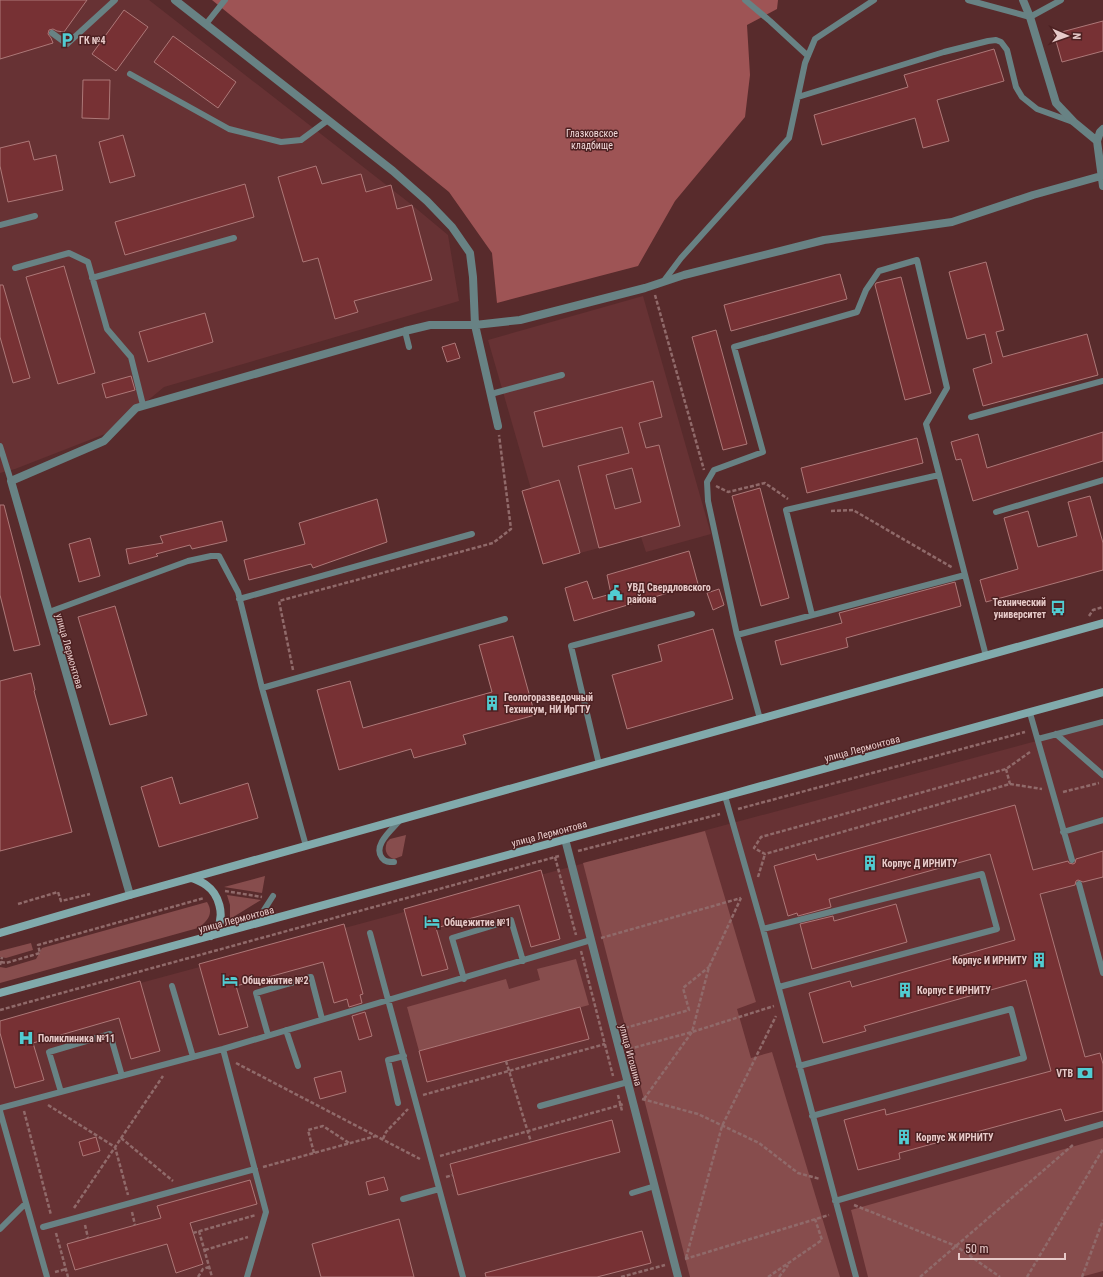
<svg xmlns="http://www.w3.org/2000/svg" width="1103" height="1277" viewBox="0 0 1103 1277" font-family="'Roboto Condensed',sans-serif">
	<rect width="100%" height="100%" fill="#582b2c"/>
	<!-- built -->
	<path fill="#673234" d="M0 0H149L412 205 448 235 459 301 164 387 110 432 15 469 0 473Z
		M643 296 711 534 646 552 641 537 580 553 559 481 531 489 488 340Z
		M1103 723V1277H0V1021Z"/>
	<!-- green -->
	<path fill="#874d4d" d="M705 831 756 1002 737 1009 751 1058 772 1052 840 1277H690L583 863Z
		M406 835 402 856 394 859C386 856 384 850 387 842L390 839Z
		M265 876 262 893 224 887Z
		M227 895 261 900 230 919V905Z
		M207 902C214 913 208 921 198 928L0 983V967L6 968 36 959 42 948Z
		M31 943 33 950 6 958 0 957V951Z
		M576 959 589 1005 419 1051 407 1007 506 979 509 989 540 980 537 969Z
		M1103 1138V1271L1081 1277H868L851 1210Z"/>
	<!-- forest -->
	<path fill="#9e5455" d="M212 0H778L777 9 747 25 750 75 745 117 675 201 638 266 497 303 492 253 449 192Z"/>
	<!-- building -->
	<path fill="#773134" stroke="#ad7878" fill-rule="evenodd" d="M0 0H87L64 32 57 31 53 29 49 30 48 34 51 38 53 43 0 59Z
		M124 10 148 27 116 71 92 54Z
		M1103 21V51L1062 62 1054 34Z
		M173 36 236 82 218 108 154 62Z
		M994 49 1004 81 937 100 949 141 923 148 915 118 822 145 814 115 908 87 904 75Z
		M83 80H110L109 119 82 118Z
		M123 135 135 176 110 183 99 142Z
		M29 141 34 160 56 155 63 190 8 202 0 166V148Z
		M316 166 322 184 361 174 366 192 391 185 397 209 412 205 432 280 354 301 358 312 335 319 318 258 303 262 278 177Z
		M245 184 254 217 125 255 115 222Z
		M986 262 1004 330 996 332 1003 357 1087 334 1098 375 983 406 973 369 992 363 985 334 967 339 949 272Z
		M64 266 95 373 58 384 26 277Z
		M840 274 847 299 731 331 724 305Z
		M901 277 931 393 905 400 875 285 876 283Z
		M0 285H3L30 378 13 383 0 337Z
		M205 313 213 342 148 362 139 332Z
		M716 330 747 444 723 450 692 337Z
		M455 343 460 358 447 362 442 347Z
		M131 376 135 390 106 398 102 384Z
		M653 381 662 417 639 423 646 448 659 445 680 526 599 548 578 466 629 453 622 427 543 447 534 412ZM632 468 641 502 615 509 606 475Z
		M1103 432V461L973 501 961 459 956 460 951 442 978 434 987 468Z
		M917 438 923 463 807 493 801 468Z
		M559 480 580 553 543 564 522 491Z
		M760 488 789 598 761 606 732 496Z
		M1090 496 1103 543V570L986 602 980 580 1018 569 1004 518 1028 511 1038 547 1077 536 1068 502Z
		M377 499 387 542 313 568 311 564 249 580 244 560 305 544 299 523Z
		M0 505H4L40 645 14 651 0 595Z
		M222 521 227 541 192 549 190 545 156 554 158 556 129 564 126 549 163 543 160 536Z
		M90 538 100 576 79 582 69 544Z
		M689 551 698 584 574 621 565 588 587 581 593 599 611 594 607 575Z
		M955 582 961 606 846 638 848 647 781 665 775 641 842 623 839 613Z
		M719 589 724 605 713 610 707 593Z
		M115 606 147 715 110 725 78 617Z
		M713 629 733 699 627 729 612 675 662 661 658 645Z
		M513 636 535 715 463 735 466 744 414 758 411 749 339 770 317 690 350 681 363 728 492 692 479 645Z
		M31 673 35 690 34 691 72 832 0 851V681Z
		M172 777 180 804 248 783 258 818 159 847 141 787Z
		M1015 805 1033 870 1068 861 1069 863 1073 864 1075 863 1076 859 1103 851V877L1083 882 1078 880 1076 881 1075 885 1040 894 1085 1057 1100 1053 1103 1064V1111L1065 1121 1061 1109 899 1153 900 1159 858 1170 844 1120 885 1109 886 1115 1051 1071 1026 980 864 1026 866 1031 823 1043 809 993 850 981 852 987 1015 940 990 854 829 899 831 907 798 916 797 913 788 916 774 866 815 854 817 860Z
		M541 870 560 939 531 947 519 905 436 928 448 969 422 976 404 909Z
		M896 904 907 942 812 969 800 924 833 916 834 921Z
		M344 924 363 994 360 995 362 1003 349 1007 347 999 334 1003 323 962 236 986 248 1027 219 1035 199 964Z
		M140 981 160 1051 131 1059 119 1018 33 1043 44 1080 15 1088 0 1033V1021Z
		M580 1007 589 1039 427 1082 419 1051Z
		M365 1012 372 1036 359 1040 352 1016Z
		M341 1071 346 1092 320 1099 314 1078Z
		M612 1120 620 1152 458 1195 450 1164Z
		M96 1137 100 1151 83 1156 79 1142Z
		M384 1177 388 1190 369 1195 366 1182Z
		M250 1180 257 1204 190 1223 203 1264 176 1273 167 1244 75 1270 67 1244 161 1218 157 1206Z
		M399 1219 414 1277H321L312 1244Z
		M642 1231 651 1263 597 1277H486L485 1273Z"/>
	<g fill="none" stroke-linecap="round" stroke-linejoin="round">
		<!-- path -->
		<path stroke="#906a6a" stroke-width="2.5" stroke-dasharray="4 2" stroke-linecap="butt" d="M655 295 704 470
			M716 486 728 492 765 483 788 499
			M831 511 853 510 953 568
			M1089 616 1093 610 1103 607
			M293 670 279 601 493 543 511 529 499 435
			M1030 752 1006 769 761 837 754 848 765 854 1010 784 1042 789
			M1006 769 1010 784
			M1063 792 1099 783
			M738 809 1025 732
			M578 851 720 814
			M555 857 576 935
			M758 877 765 854
			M225 891 262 897
			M18 904 58 892 61 901 90 894
			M601 938 741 898
			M581 951 613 1076
			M1 962 6 963 40 953 38 945 204 898
			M0 965 2 957
			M0 1010 559 856
			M625 1028 689 1010 683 988 709 967
			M629 1049 692 1032 774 1006
			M506 1061 531 1142
			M236 1063 420 1159
			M423 1095 605 1044
			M618 1095 622 1111
			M642 1099 698 1114 759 1143 798 1173 820 1179
			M644 1099 692 1032 709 967 741 898
			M48 1105 115 1147 128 1195
			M24 1111 51 1215
			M121 1138 173 1181
			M383 1139 386 1132 408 1109
			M314 1153 308 1130 323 1126 349 1143
			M440 1156 624 1104
			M263 1167 376 1136
			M446 1177 453 1175
			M854 1205 956 1246 1000 1277
			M74 1208 163 1076
			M132 1212 135 1225
			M85 1225 88 1238
			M199 1231 212 1277
			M56 1233 68 1277
			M193 1233 256 1215
			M205 1250 248 1237
			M686 1258 722 1126 776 1016
			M685 1259 829 1215
			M55 1272 66 1269
			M198 1277 203 1269 209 1267
			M621 1277 665 1265
			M768 1277 822 1240 815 1219
			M779 1277 788 1265
			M920 1277 1074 1144
			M1027 1277 1103 1149
			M1082 1277 1103 1220"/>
		<!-- lane -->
		<path stroke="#688284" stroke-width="6" d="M745 0 770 21 808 56
			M968 0 1030 17 1061 0
			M206 24 225 0
			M52 33 67 44 115 0
			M130 74 229 129 281 142 301 140 328 120
			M798 97 944 52 988 41 996 40 1001 42 1007 50 1016 87 1022 97 1037 109 1073 122
			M0 225 35 216
			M15 268 69 253 88 262 107 329 131 357 143 405
			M92 278 234 238
			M663 282 681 258 789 138 805 63 815 39 874 0
			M405 331 409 347
			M491 394 562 375
			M971 417 1103 381
			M0 446 11 481
			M996 512 1103 480
			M239 599 472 534
			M49 612 188 561 211 556H219L238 592 262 688 306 846
			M812 615 786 510 939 475
			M737 635 965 575
			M262 688 505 619
			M1030 713 1072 860
			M760 719 737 635 708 501 707 482 714 470 763 452 734 347 857 312 866 290 879 271 917 260 947 388 926 424 986 656
			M1056 734 1103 775
			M1038 739 1103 722
			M599 764 571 646 692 614
			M725 796 763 929 856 1277
			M1063 832 1103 820
			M394 862C389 862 385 862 382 858 372 845 393 829 400 820
			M1079 884 1103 973
			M255 924 273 896
			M763 929 982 874 997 929 779 987
			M370 933 463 1277
			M464 979 452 938 511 920 523 961
			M172 986 193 1057
			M286 1030 298 1066
			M268 1035 256 993 311 977 322 1019
			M223 1049 266 1212 247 1277
			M799 1066 1011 1009 1024 1058 812 1116
			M61 1092 49 1052 110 1034 122 1076
			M398 1103 388 1060 404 1056
			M540 1106 628 1082
			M0 1108 223 1049 591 940
			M0 1111 47 1277
			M632 1193 655 1186
			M403 1199 439 1189
			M835 1201 1103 1124
			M43 1227 255 1169
			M0 1229 26 1203"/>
		<!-- street -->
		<path stroke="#688284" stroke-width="8" d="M175 0 393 171 427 201 452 227 470 253 473 277 475 325 498 426
			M1023 0 1030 17 1056 103 1074 122 1097 141 1103 186
			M1097 141 1100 132 1103 129
			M565 839 678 1277
			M130 895 11 481 104 441 136 408 405 331 430 325H475L520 320 645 288 684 275 824 240 952 222 1033 195 1101 176"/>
		<!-- secondary -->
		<path stroke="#81aaac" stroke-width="8" d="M192 878C197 880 202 882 206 885 219 894 225 915 217 929 216 931 213 934 211 936
			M0 933 130 895 1103 623
			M0 993 725 796 1103 692"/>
	</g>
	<!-- icons -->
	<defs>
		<symbol id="parking-bare" viewBox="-9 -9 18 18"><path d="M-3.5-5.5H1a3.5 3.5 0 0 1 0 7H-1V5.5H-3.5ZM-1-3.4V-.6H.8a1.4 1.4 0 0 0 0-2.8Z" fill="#51ccd2" stroke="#4d2122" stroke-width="2.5" paint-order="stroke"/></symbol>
		<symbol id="civic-bare" viewBox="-9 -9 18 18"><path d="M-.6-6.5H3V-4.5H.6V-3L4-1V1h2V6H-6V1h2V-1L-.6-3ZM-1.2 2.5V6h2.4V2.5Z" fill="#51ccd2" stroke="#4d2122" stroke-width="2.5" paint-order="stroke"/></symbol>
		<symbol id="bus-bare" viewBox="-9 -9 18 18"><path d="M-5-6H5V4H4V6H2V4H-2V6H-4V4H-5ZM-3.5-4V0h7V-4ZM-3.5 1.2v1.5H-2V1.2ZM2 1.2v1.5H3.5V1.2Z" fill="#51ccd2" stroke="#4d2122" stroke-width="2.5" paint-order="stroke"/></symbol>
		<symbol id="building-bare" viewBox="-9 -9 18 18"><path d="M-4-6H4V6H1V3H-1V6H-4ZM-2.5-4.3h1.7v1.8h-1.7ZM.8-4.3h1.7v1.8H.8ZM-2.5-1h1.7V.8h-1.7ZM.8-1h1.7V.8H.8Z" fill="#51ccd2" stroke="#4d2122" stroke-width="2.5" paint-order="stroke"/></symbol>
		<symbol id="hotel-bare" viewBox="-9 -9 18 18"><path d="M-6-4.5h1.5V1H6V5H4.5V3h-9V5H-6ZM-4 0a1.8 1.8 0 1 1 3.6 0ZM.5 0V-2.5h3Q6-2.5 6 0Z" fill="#51ccd2" stroke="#4d2122" stroke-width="2.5" paint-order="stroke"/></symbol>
		<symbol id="hospital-bare" viewBox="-9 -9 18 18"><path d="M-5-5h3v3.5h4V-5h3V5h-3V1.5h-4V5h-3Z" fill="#51ccd2" stroke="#4d2122" stroke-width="2.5" paint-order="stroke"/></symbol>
		<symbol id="bank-bare" viewBox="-9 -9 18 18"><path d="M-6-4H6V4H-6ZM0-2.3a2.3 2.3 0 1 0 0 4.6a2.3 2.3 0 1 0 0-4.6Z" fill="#51ccd2" stroke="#4d2122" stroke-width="2.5" paint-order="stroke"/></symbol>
	</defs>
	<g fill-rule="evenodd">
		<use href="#parking-bare" x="56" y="29" width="22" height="22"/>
		<use href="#civic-bare" x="604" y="582" width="22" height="22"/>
		<use href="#bus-bare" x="1047" y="597" width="22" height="22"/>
		<use href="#building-bare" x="481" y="692" width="22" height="22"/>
		<use href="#building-bare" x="859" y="852" width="22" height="22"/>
		<use href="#hotel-bare" x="421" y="911" width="22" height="22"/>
		<use href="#building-bare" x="1028" y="949" width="22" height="22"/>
		<use href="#hotel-bare" x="219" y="969" width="22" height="22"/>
		<use href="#building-bare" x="894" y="979" width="22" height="22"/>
		<use href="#hospital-bare" x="15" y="1027" width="22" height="22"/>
		<use href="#bank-bare" x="1074" y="1062" width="22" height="22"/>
		<use href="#building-bare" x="893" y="1126" width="22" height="22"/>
	</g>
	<g text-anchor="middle" stroke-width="3" stroke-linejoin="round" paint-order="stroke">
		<!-- poi labels -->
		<g font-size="10" font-weight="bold" fill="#e7cac9" stroke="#4d2122" text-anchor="start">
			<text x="79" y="44">ГК №4</text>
			<text x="627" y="591">УВД Свердловского<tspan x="627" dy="12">района</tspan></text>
			<text x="1046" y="606" text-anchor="end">Технический<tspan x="1046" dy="12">университет</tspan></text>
			<text x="504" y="701">Геологоразведочный<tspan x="504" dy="12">Техникум, НИ ИрГТУ</tspan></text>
			<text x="882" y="867">Корпус Д ИРНИТУ</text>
			<text x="444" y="926">Общежитие №1</text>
			<text x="1027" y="964" text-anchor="end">Корпус И ИРНИТУ</text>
			<text x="242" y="984">Общежитие №2</text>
			<text x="917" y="994">Корпус Е ИРНИТУ</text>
			<text x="38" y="1042">Поликлиника №11</text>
			<text x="1073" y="1077" text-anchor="end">VTB</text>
			<text x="916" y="1141">Корпус Ж ИРНИТУ</text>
		</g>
		<!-- park labels -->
		<g font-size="10" fill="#f1dada" stroke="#4d2122">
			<text x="592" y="137">Глазковское<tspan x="592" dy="12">кладбище</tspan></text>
		</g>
		<!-- street labels -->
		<g font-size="10" fill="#e7cac9" stroke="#4d2122">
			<text transform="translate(70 651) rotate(74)" y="4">улица Лермонтова</text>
			<text transform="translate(862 748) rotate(-15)" y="4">улица Лермонтова</text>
			<text transform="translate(549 833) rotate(-15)" y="4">улица Лермонтова</text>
			<text transform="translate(236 919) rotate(-15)" y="4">улица Лермонтова</text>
			<text transform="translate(631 1055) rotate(75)" y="4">улица Игошина</text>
		</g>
	</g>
	<!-- north arrow -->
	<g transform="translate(1067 36) rotate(92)" stroke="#4d2122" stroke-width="3" paint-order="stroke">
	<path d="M0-3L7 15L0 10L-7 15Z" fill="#e7cac9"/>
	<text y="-6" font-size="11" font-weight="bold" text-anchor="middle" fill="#e7cac9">N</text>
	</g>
	<!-- scale -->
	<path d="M959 1253v6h106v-6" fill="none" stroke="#e7cac9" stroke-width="2"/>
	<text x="965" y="1253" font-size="12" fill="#e7cac9" stroke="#4d2122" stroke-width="3" paint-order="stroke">50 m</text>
</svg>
